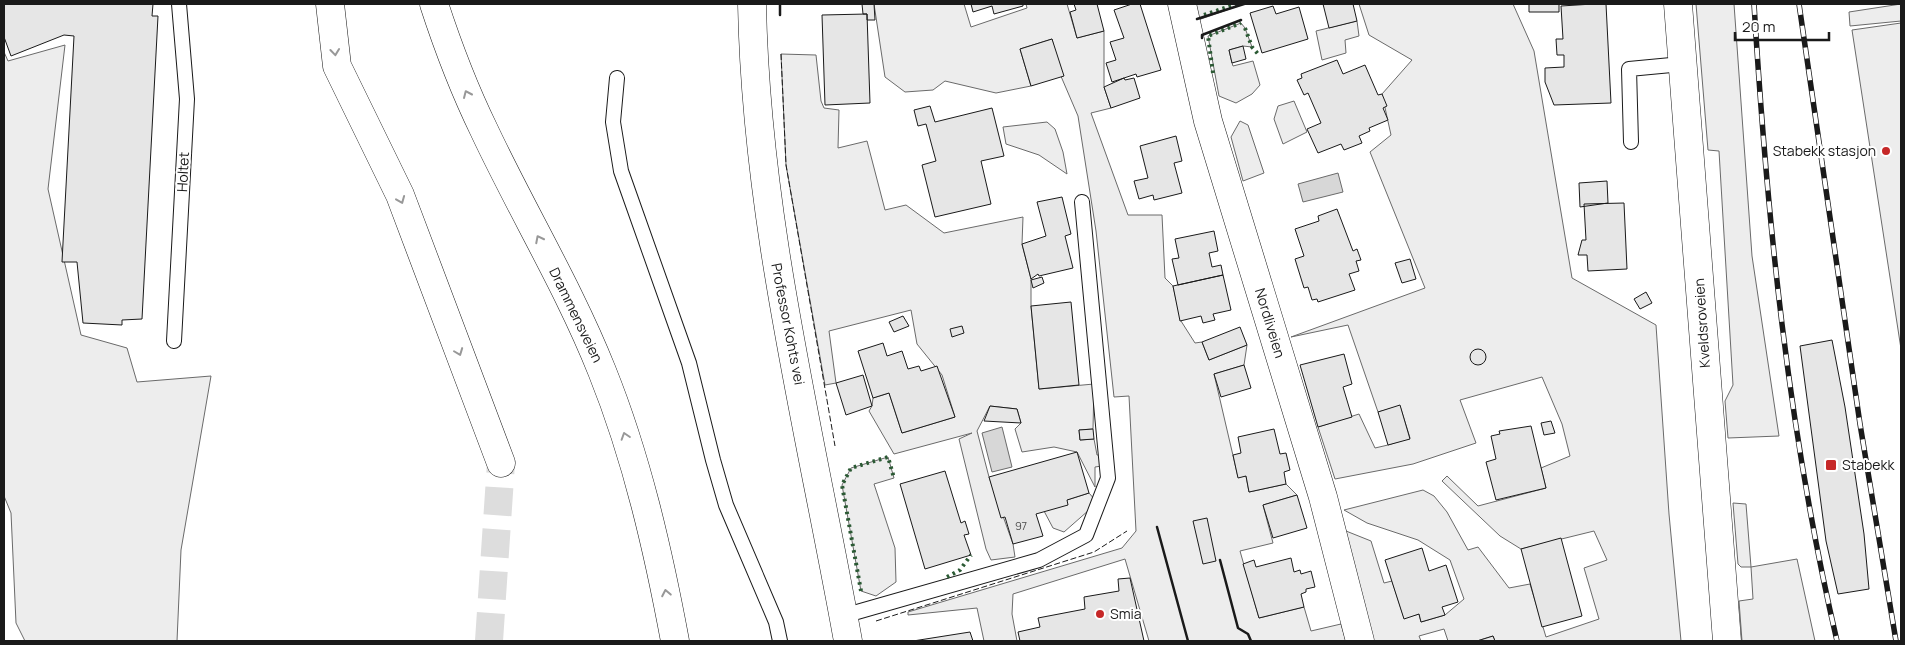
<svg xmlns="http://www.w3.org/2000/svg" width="1905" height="645" viewBox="0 0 1905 645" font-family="Manrope,sans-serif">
	<rect width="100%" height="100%" fill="#fff"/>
	<!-- built -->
	<path fill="#ededed" stroke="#6a6a6a" d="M874 4H964L971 27 1027 8 1026 4H1067L1077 38 1104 31V87L1111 108 1091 113 1128 215H1162L1165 278 1173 286 1181 321 1195 343 1202 342 1209 360 1247 345 1244 365 1214 374 1238 477 1246 476 1249 492 1286 484 1297 495 1263 505 1273 543 1240 551 1259 618 1304 607 1311 631 1341 624 1346 641H1149L1125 559 1013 594 1012 614 1017 641H984L977 608 908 615V612L1122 548 1136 531 1129 396 1114 397 1096 231 1078 116 1060 74 1052 39 1020 49 1031 86 996 93 945 81 933 90 905 92 885 77Z
		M1195 4H1244L1198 20Z
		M1359 4H1513L1534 51 1572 278 1656 325 1669 514 1681 641H1495L1493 636 1477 641H1448L1444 629 1419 636 1421 641H1373L1341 529 1371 541 1384 583 1392 581 1404 618 1419 614 1421 622 1445 615 1464 599 1450 560 1418 540 1367 523 1344 510 1423 490 1434 496 1447 512 1468 550 1478 547 1509 588 1530 584 1546 637 1599 619 1584 568 1607 560 1594 531 1521 549 1500 536 1442 481 1447 476 1478 506 1546 488 1541 468 1570 456 1562 424 1542 377 1460 400 1476 443 1413 464 1335 479 1318 427 1359 414 1375 448 1388 445 1410 438 1400 406 1378 412 1348 325 1291 337 1425 288 1370 152 1391 135 1382 94 1412 60 1369 35Z
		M1696 4H1734L1752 256 1779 436 1728 438 1725 401 1733 385 1719 151 1708 150Z
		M1901 4V21L1850 26 1849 12Z
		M1357 21 1359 36 1345 40 1346 53 1322 60 1316 31Z
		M1241 23 1245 28 1252 47 1243 46 1229 50 1232 63 1233 66 1253 61 1260 85 1252 94 1236 103 1219 96 1208 36Z
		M1901 23V349L1852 30Z
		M65 45 48 189 81 335 127 348 137 382 211 376 181 550 177 641H25L16 623 11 513 4 496V52L8 61Z
		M781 54 816 55 821 101 824 108 839 110 838 148 867 141 885 210 906 205 944 233 1023 217 1022 244 1031 279V306L1039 389 1094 384 1093 429 1079 430 1080 440 1094 439 1097 455H1102V466L1095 467V487L1077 452 1054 447 1022 452 1015 429 1021 423 1017 409 990 406 977 431 989 477 1013 544 1015 557 991 560 986 549 959 439 972 433 894 454 869 411 872 406 873 398 889 393 902 433 955 417 942 375 917 344 911 310 829 331 836 383 825 385 786 165Z
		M1294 101 1307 132 1283 144 1274 119 1278 106Z
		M1240 121 1248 125 1264 173 1243 181 1231 137Z
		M1047 122 1055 129 1063 152 1067 174 1039 155 1006 144 1003 127Z
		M888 457 894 478 874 484 895 548 896 582 876 596 861 591 842 485 851 468Z
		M1089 493 1096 501 1089 510 1064 532 1053 528 1044 511 1067 500Z
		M1733 503 1746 504 1751 567 1797 559 1815 641H1742L1739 601 1753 599 1751 567H1741L1738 564Z"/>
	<!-- water -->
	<path fill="#d7d7d7" stroke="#6a6a6a" d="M1338 173 1343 192 1303 202 1298 184Z
		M1002 427 1012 467 992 472 982 433Z"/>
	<!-- building -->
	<path fill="#e6e6e6" stroke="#1a1a1a" d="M4 4H164H153L152 16H158L142 319 122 320V325L83 323 77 262H62L74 36 64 35 11 56 4 37Z
		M862 4H874L875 20H867V14H863Z
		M971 4H1023V6L994 14 992 6 973 12Z
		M1074 4H1097L1104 31 1077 38 1070 12 1076 10Z
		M1132 4H1140L1161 70 1137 77 1136 74 1112 82 1106 63 1116 60 1110 42 1124 38 1114 10Z
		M1323 4H1353L1357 21 1329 28Z
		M1529 4H1559V12H1529Z
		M1593 4H1606L1611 103 1554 105 1545 82V68L1564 67V55H1557L1556 39H1563L1561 6Z
		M1273 6 1276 14 1299 7 1308 39 1262 53 1250 13Z
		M867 14 870 103 825 105 822 15Z
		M1052 39 1064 76 1031 86 1020 49Z
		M1243 46 1246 59 1232 63 1229 50Z
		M1337 60 1343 74 1365 65 1378 95 1382 94 1387 106 1383 108 1388 120 1369 128 1370 131 1359 136 1362 143 1344 150 1341 144 1318 153 1307 129 1321 123 1308 93 1304 95 1297 80 1302 78 1301 74Z
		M1124 78 1125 80 1134 78 1140 98 1111 108 1104 87Z
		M930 106 935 122 992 108 1004 156 981 161 991 204 935 217 922 165 936 161 926 124 918 126 914 110Z
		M1176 136 1182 161 1174 163 1182 193 1154 200 1153 195 1139 199 1134 181 1148 178 1140 146Z
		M1607 181 1608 203 1580 207 1579 183Z
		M1062 197 1071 234 1065 236 1073 268 1039 276 1038 274 1031 279 1022 244 1046 236 1037 202Z
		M1624 203 1627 269 1588 271 1587 255H1578L1582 240H1586L1584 204Z
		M1337 209 1353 251 1357 249 1361 260 1356 261 1359 271 1349 274 1355 290 1318 302 1317 299 1312 300 1308 287 1304 288 1295 259 1304 256 1295 229 1319 221 1318 216Z
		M1214 231 1218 251 1209 253 1212 267 1221 265 1223 275 1178 285 1172 259 1179 258 1175 239Z
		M1410 259 1416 279 1402 283 1395 263Z
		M1223 275 1231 310 1213 314 1215 320 1203 323 1201 316 1180 321 1173 286Z
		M1042 277 1044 283 1033 288 1031 280Z
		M1646 292 1652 303 1640 309 1634 299Z
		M1071 302 1079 385 1039 389 1031 306Z
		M903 316 909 326 894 332 889 322Z
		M962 326 964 333 952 337 950 329Z
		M1240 327 1247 345 1209 360 1202 342Z
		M1832 340 1845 407 1864 534 1869 589 1838 594 1826 541 1800 346Z
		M883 343 887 356 902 351 908 369 919 366 921 371 937 366 955 417 902 433 889 393 873 398 858 351Z
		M1470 357a8 8 0 1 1 16 0a8 8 0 1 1-16 0Z
		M1344 354 1352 384 1343 387 1352 417 1318 427 1300 365Z
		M1244 365 1251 388 1221 397 1214 374Z
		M863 375 872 406 846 415 836 383Z
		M1400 405 1410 439 1388 445 1378 412Z
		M990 406 1017 409 1021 423 984 421Z
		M1551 421 1555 433 1544 435 1541 423Z
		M1531 426 1546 488 1496 500 1486 462 1496 459 1491 436 1500 434 1499 431Z
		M1093 429 1094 439 1080 440 1079 430Z
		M1274 429 1280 454 1286 453 1290 470 1284 472 1286 484 1249 492 1246 476 1238 478 1233 455 1241 453 1238 437Z
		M1077 452 1089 493 1067 500 1068 505 1036 514 1043 536 1013 544 1005 517 1001 518 989 477Z
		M945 471 961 523 965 521 969 534 964 535 971 555 925 569 900 484Z
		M1297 495 1307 528 1273 538 1263 505Z
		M1207 518 1216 561 1203 564 1193 521Z
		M1561 538 1582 616 1542 627 1521 549Z
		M1422 548 1429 571 1446 565 1458 602 1442 607 1445 615 1421 622 1419 614 1404 619 1385 560Z
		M1291 558 1294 572 1300 570 1301 574 1311 571 1315 587 1306 589V592L1301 594 1304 607 1259 618 1243 564 1254 560 1256 567Z
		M1130 578 1144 641H1020L1018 632 1040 627 1038 618 1085 609 1084 597 1119 591 1118 579Z
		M970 632 973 641H913Z
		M1493 636 1495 641H1477Z"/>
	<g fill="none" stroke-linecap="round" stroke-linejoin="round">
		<!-- highway-tunnel -->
		<path stroke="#ddd" stroke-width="28" stroke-dasharray="28 14" stroke-linecap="butt" d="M489 641 501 463"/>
		<defs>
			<path id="lane" d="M617 78 613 122 621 171 689 363 713 460 726 505 776 622 780 641
				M1631 142 1629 69 1682 64
				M174 341 187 99 179 4
				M843 616 1039 560 1086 535 1108 478 1082 202"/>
			<path id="street" d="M1182 4 1208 121 1323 497 1360 641"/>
			<path id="secondary" d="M752 4C756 219 810 430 848 641
				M1678 4 1727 641"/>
			<path id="highway" d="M330 4 337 66 400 195 501 463
				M434 4C448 47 464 89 484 130 522 211 569 288 602 371 637 458 658 550 675 641"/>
		</defs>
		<!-- lane casing -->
		<use href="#lane" stroke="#1a1a1a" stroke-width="16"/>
		<!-- street casing -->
		<use href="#street" stroke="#1a1a1a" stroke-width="29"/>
		<!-- secondary casing -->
		<use href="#secondary" stroke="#1a1a1a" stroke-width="29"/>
		<!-- highway casing -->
		<use href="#highway" stroke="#1a1a1a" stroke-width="29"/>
		<!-- lane -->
		<use href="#lane" stroke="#fff" stroke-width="14"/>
		<!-- street -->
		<use href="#street" stroke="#fff" stroke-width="28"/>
		<!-- secondary -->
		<use href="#secondary" stroke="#fff" stroke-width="28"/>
		<!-- highway -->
		<use href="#highway" stroke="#fff" stroke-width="28"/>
		<defs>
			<path id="rail" d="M1754 4C1767 218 1788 431 1837 641
				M1799 4 1860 424 1896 641"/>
		</defs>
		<!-- rail casing -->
		<use href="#rail" stroke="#1a1a1a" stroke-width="5.5"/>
		<!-- rail -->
		<use href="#rail" stroke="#fff" stroke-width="4" stroke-dasharray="11" stroke-linecap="butt"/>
		<!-- hedge -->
		<path stroke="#2b5a34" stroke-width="4" stroke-dasharray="2.5 4" stroke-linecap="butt" d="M1204 15 1236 4
			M1245 28 1252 47 1259 55
			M1213 73 1208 36 1241 23
			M947 577 960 570 971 555
			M861 591 842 485 851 468 888 457 894 478"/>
		<!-- fence -->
		<path stroke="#1a1a1a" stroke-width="1" stroke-dasharray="6 2.5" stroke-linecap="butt" d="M781 54 786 165 835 446
			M876 621 1094 552 1127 531"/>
		<!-- wall -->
		<path stroke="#1a1a1a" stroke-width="2.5" d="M780 15V4
			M1197 19 1244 4
			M1202 38V35L1241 20
			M1157 527 1188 641
			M1220 560 1238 628 1248 634 1251 641"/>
	</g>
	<!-- one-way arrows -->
	<defs><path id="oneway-chevron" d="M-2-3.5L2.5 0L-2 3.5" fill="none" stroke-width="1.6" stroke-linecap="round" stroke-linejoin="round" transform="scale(1.25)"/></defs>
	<g stroke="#989898">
		<use href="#oneway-chevron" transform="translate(335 52) rotate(84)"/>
		<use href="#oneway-chevron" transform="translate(467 94) rotate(-114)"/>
		<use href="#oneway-chevron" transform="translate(401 200) rotate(68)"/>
		<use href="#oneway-chevron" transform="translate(539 239) rotate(-117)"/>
		<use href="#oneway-chevron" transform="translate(459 352) rotate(69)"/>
		<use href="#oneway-chevron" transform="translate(625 436) rotate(-108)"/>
		<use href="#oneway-chevron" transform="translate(666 593) rotate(-101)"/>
	</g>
	<!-- markers -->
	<g fill="#c62828" stroke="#fff" stroke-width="2">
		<circle cx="1886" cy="151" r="5"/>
		<rect x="1825" y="459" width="12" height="12" rx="2.5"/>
		<circle cx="1100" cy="614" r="5"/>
	</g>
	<g text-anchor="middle" stroke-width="4" stroke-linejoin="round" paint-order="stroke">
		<!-- number labels -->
		<g font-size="11" fill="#4d4d4d">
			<text x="1021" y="530">97</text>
		</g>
		<!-- poi labels -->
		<g font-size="14" fill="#1a1a1a" stroke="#fff" text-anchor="start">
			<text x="1876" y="156" text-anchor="end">Stabekk stasjon</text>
			<text x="1842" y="470">Stabekk</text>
			<text x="1110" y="619">Smia</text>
		</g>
		<!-- street labels -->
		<g font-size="14" fill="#1a1a1a" stroke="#fff">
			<text transform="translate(183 172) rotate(-87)" y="5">Holtet</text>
			<text transform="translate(576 315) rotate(64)" y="5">Drammensveien</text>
			<text transform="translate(1270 323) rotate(73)" y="5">Nordliveien</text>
			<text transform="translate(1702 323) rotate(-94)" y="5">Kveldsroveien</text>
			<text transform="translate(788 324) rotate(79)" y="5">Professor Kohts vei</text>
		</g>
	</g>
	<!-- border -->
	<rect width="1905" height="645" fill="none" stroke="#1a1a1a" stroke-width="10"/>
	<!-- scale -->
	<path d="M1735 32v8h94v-8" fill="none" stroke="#1a1a1a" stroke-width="2.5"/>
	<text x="1742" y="32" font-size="15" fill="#1a1a1a" stroke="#ffffff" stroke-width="4" paint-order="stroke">20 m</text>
</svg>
